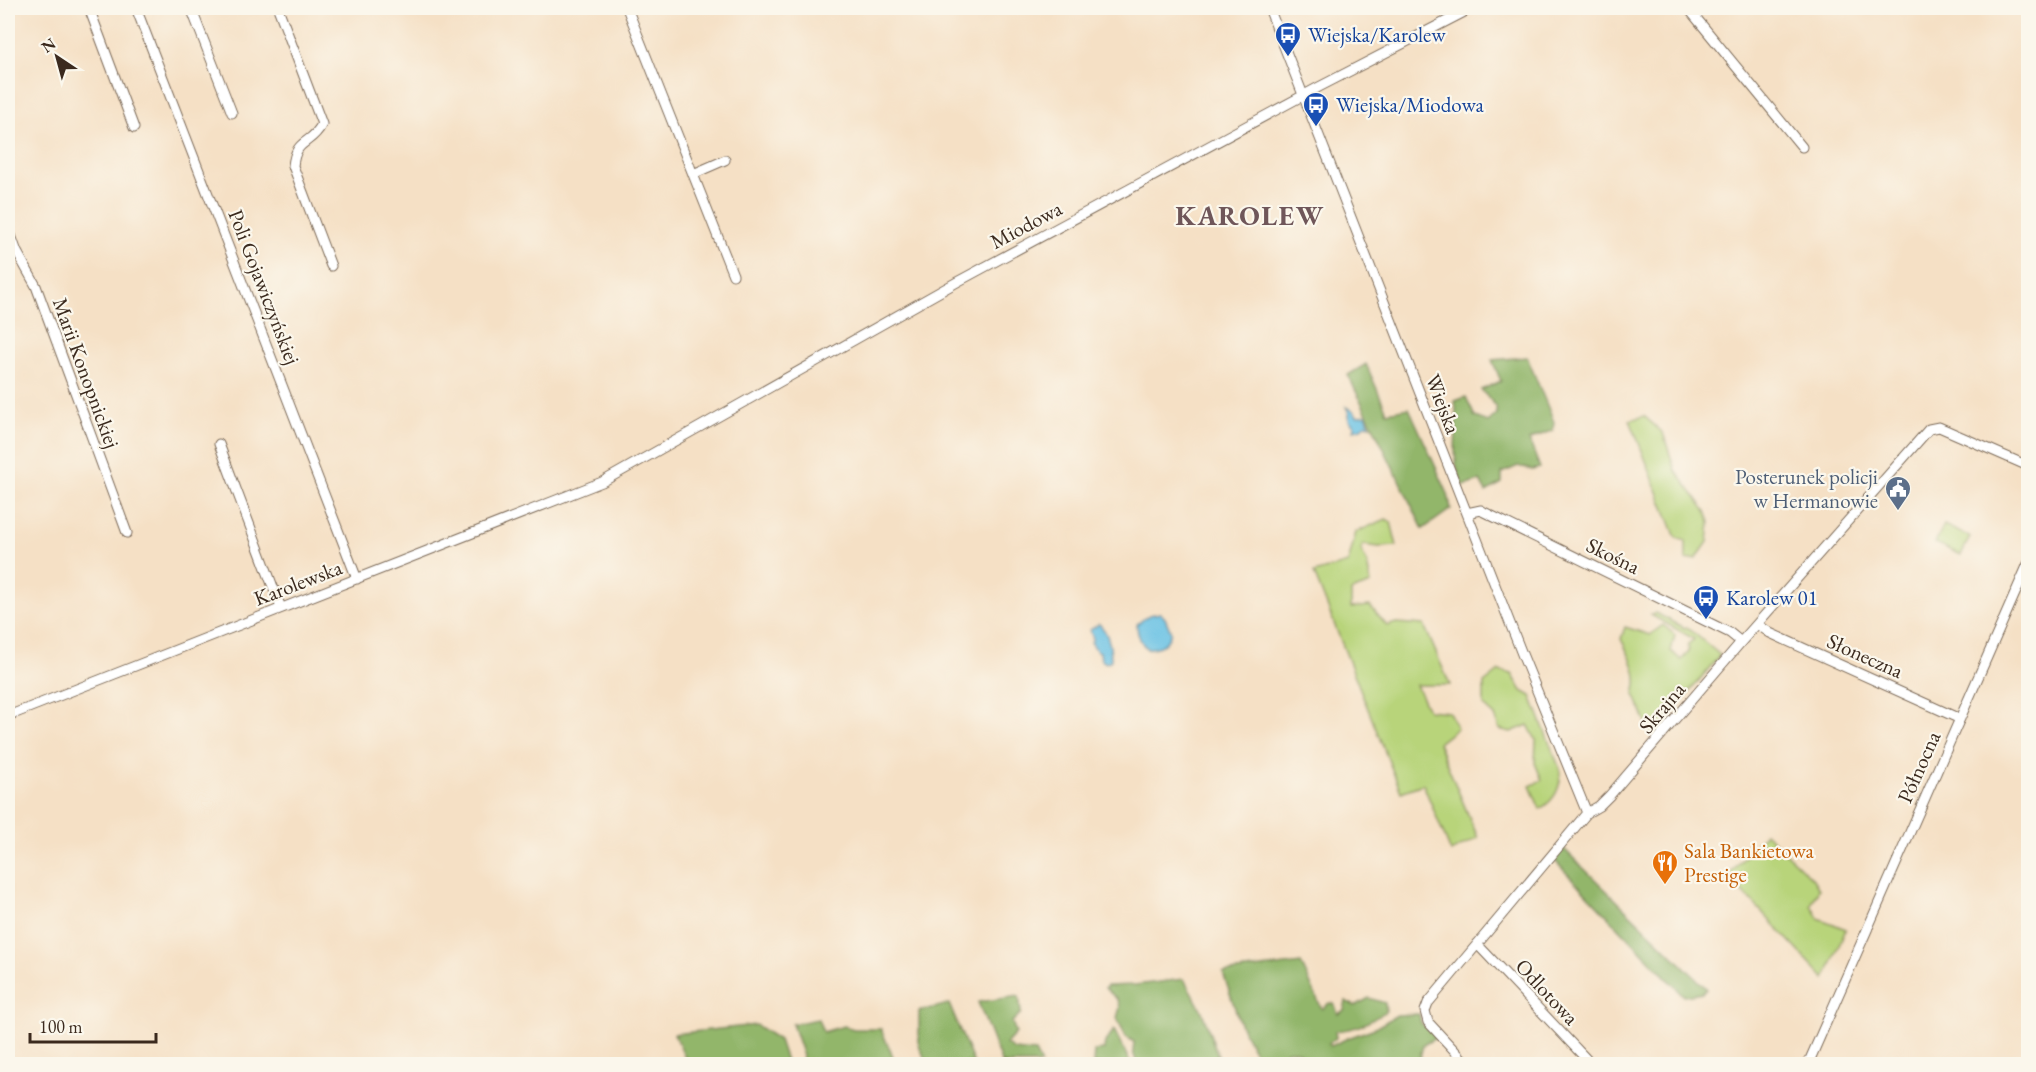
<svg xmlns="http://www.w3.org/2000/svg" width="2036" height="1072" viewBox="0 0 2036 1072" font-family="'EB Garamond',serif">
	<rect width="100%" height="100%" fill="#fbf7ec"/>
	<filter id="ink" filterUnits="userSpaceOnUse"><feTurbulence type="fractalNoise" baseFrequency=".0167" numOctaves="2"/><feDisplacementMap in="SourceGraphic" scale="12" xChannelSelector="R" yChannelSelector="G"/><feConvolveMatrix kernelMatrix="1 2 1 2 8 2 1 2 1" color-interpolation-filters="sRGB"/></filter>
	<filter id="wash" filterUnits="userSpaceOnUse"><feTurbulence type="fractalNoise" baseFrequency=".008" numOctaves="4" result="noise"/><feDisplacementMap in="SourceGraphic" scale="24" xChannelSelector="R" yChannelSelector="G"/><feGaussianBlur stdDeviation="1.35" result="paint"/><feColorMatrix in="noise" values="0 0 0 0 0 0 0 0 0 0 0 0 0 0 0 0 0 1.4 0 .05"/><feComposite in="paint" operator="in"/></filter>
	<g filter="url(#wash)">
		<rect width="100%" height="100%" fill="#f5e0c5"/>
		<!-- green -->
		<path fill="#b8d47a" stroke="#7a7f4c" stroke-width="1.5" d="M1644 416 1663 433 1675 470 1706 511 1710 522 1708 542 1696 559 1686 560V541L1676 538 1630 420Z
			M1386 519 1391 522 1397 546 1379 547 1363 545 1361 550 1367 563 1371 584 1351 591V608L1370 606 1387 626 1396 623 1424 625 1450 685H1416L1428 710 1449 712 1457 728 1438 743 1478 838 1451 852 1423 784 1401 792 1314 573 1348 563 1356 532Z
			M1944 525 1970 537 1961 555 1935 543Z
			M1656 613 1684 628 1687 627 1720 655 1652 737 1634 694C1641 674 1630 657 1621 639L1625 627 1650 635 1663 625 1675 635 1671 651 1681 660 1689 652 1688 644 1694 639 1651 615Z
			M1499 671 1512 674 1522 691 1531 696 1561 772C1560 789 1555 800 1540 809L1530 786 1542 780 1535 763 1536 740 1528 725 1511 732 1499 729 1495 716 1484 706V683Z
			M1765 833 1813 879 1819 889 1811 905 1818 918 1846 929 1825 979 1728 876Z"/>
		<!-- forest -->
		<path fill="#92b66a" stroke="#667044" stroke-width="1.5" d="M1527 357 1554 422 1553 430 1529 440 1540 468 1532 470 1518 466 1502 473V483L1486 492 1480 481 1463 486C1448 455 1460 433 1455 401L1466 397 1475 417 1488 422 1497 414 1496 406 1481 390 1501 381 1492 360Z
			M1366 364 1387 412 1409 408 1448 494 1451 509 1423 529 1348 375Z
			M1563 848 1707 989 1702 993 1684 996 1554 860Z
			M1301 963 1322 1009 1329 1003 1334 1004 1338 1014 1344 1010 1346 1001 1355 1006 1369 998 1385 1003 1386 1011C1367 1024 1357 1029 1335 1031L1336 1038 1329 1043 1331 1046 1348 1038 1375 1028 1397 1015 1419 1014 1421 1023 1437 1037 1423 1045 1420 1057 1427 1064H1285L1302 1057 1299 1052 1289 1050 1261 1064 1241 1026 1223 973Z
			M1184 979 1201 1009 1221 1064H1137L1133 1052 1134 1042 1126 1037 1117 1018 1120 1007 1118 1000 1105 988 1107 986 1135 985Z
			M1019 996 1021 1013 1012 1022 1016 1033 1006 1044 1014 1050 1035 1052 1041 1064H1002L978 1002Z
			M949 1004 974 1064H928L919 1046V1011Z
			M818 1019 823 1032 844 1026 854 1029H881L896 1064H800L803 1056 792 1024Z
			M756 1025 779 1040 787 1064H688L674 1034Z
			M1114 1030 1131 1064H1093L1094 1051 1104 1050 1105 1042Z"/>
		<!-- water -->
		<path fill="#67c1e4" stroke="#517681" stroke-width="1.5" d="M1346 407 1354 411 1357 416 1366 415 1370 425 1366 424 1361 428 1354 430 1355 426 1349 420V413Z
			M1160 613 1165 618 1171 632C1167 646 1161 646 1147 649 1140 641 1137 635 1137 624L1149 615Z
			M1099 624C1109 633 1111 648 1111 660L1106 663 1101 660 1100 652 1096 650 1091 642 1093 639 1090 630Z"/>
	</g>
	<g filter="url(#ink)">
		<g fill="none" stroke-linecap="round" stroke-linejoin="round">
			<defs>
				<path id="minor" d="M89 8 134 128
					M136 8 357 579
					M191 8 232 113
					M278 8 322 124C311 146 296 137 293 166L331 266
					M627 8 733 275
					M1269 8 1522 654 1587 813
					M1688 8 1802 147
					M693 174 725 160
					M8 227 17 252 36 286 127 533
					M219 444 281 608
					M1467 513 1481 510 1484 512 1730 633 1741 642
					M1757 624 1770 633 1960 719
					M8 716 602 482 957 282 1317 88 1472 8
					M1477 944 1591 1064
					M1467 1064 1428 1022 1425 1011 1428 1003 1587 813 1599 806 1610 795 1741 642 1929 429 1939 427 2028 466
					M1808 1064 2028 564"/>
			</defs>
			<!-- minor casing -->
			<use href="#minor" stroke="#7c6a58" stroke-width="11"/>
			<!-- minor -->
			<use href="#minor" stroke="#fff" stroke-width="9"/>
		</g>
	</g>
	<!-- icons -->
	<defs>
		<symbol id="bus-pin" viewBox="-11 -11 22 30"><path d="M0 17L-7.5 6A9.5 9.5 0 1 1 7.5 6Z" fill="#1a4fb4" stroke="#fbf7ec"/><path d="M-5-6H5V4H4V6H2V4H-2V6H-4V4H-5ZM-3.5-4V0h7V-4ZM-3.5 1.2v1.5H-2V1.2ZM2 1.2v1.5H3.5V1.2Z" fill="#fff"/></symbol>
		<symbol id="civic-pin" viewBox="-11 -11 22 30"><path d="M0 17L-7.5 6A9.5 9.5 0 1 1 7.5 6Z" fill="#5c6f8a" stroke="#fbf7ec"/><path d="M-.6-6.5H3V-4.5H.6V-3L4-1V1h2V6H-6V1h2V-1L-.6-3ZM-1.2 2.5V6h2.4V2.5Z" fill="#fff"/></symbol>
		<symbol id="restaurant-pin" viewBox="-11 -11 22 30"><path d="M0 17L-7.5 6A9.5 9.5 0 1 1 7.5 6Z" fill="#e8710a" stroke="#fbf7ec"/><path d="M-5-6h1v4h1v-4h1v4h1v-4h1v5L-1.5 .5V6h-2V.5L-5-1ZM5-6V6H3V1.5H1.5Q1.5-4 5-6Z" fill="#fff"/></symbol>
	</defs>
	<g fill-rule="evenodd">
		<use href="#bus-pin" x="1273" y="20" width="30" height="40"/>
		<use href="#bus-pin" x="1301" y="90" width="30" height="40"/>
		<use href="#civic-pin" x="1883" y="474" width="30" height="40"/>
		<use href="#bus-pin" x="1691" y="583" width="30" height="40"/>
		<use href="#restaurant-pin" x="1650" y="848" width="30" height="40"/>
	</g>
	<g text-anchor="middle" stroke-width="4.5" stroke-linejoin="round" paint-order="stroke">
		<!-- transit labels -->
		<g font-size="21" fill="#164399" stroke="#fbf7ec" text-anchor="start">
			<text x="1308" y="42">Wiejska/Karolew</text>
			<text x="1336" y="112">Wiejska/Miodowa</text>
			<text x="1726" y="605">Karolew 01</text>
		</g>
		<!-- street labels -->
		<g font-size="21" fill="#3b2a1e" stroke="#fbf7ec">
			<text transform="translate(1026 225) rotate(-28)" y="7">Miodowa</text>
			<text transform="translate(264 287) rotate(69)" y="7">Poli Gojawiczyńskiej</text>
			<text transform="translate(86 373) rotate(70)" y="7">Marii Konopnickiej</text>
			<text transform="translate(1443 404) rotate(69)" y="7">Wiejska</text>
			<text transform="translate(1613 556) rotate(26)" y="7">Skośna</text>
			<text transform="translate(298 583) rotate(-21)" y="7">Karolewska</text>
			<text transform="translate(1865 656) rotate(24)" y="7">Słoneczna</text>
			<text transform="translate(1662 708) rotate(-50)" y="7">Skrajna</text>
			<text transform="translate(1919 767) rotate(-66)" y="7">Północna</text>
			<text transform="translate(1547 992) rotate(47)" y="7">Odlotowa</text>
		</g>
		<!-- service labels -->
		<g font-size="21" fill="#4e5e75" stroke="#fbf7ec" text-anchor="end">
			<text x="1878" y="484">Posterunek policji<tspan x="1878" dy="24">w Hermanowie</tspan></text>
		</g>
		<!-- food labels -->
		<g font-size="21" fill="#c56008" stroke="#fbf7ec" text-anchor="start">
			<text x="1684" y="858">Sala Bankietowa<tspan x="1684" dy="24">Prestige</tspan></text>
		</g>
		<!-- district labels -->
		<g font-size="27" font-weight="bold" letter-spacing="1.5" fill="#6f5659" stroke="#fbf7ec">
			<text x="1250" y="225">KAROLEW</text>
		</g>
	</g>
	<!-- margin -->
	<rect width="2036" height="1072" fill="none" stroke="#fbf7ec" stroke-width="30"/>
	<!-- north arrow -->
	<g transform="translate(57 57) rotate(324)" stroke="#fbf7ec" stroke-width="4.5" paint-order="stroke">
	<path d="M0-4.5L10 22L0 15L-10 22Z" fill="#3b2a1e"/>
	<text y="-9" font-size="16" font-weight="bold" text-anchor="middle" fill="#3b2a1e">N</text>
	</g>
	<!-- scale -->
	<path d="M30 1033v9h126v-9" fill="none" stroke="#3b2a1e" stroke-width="3"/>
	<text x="39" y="1033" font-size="18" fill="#3b2a1e" stroke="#fbf7ec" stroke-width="4.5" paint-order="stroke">100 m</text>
</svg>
